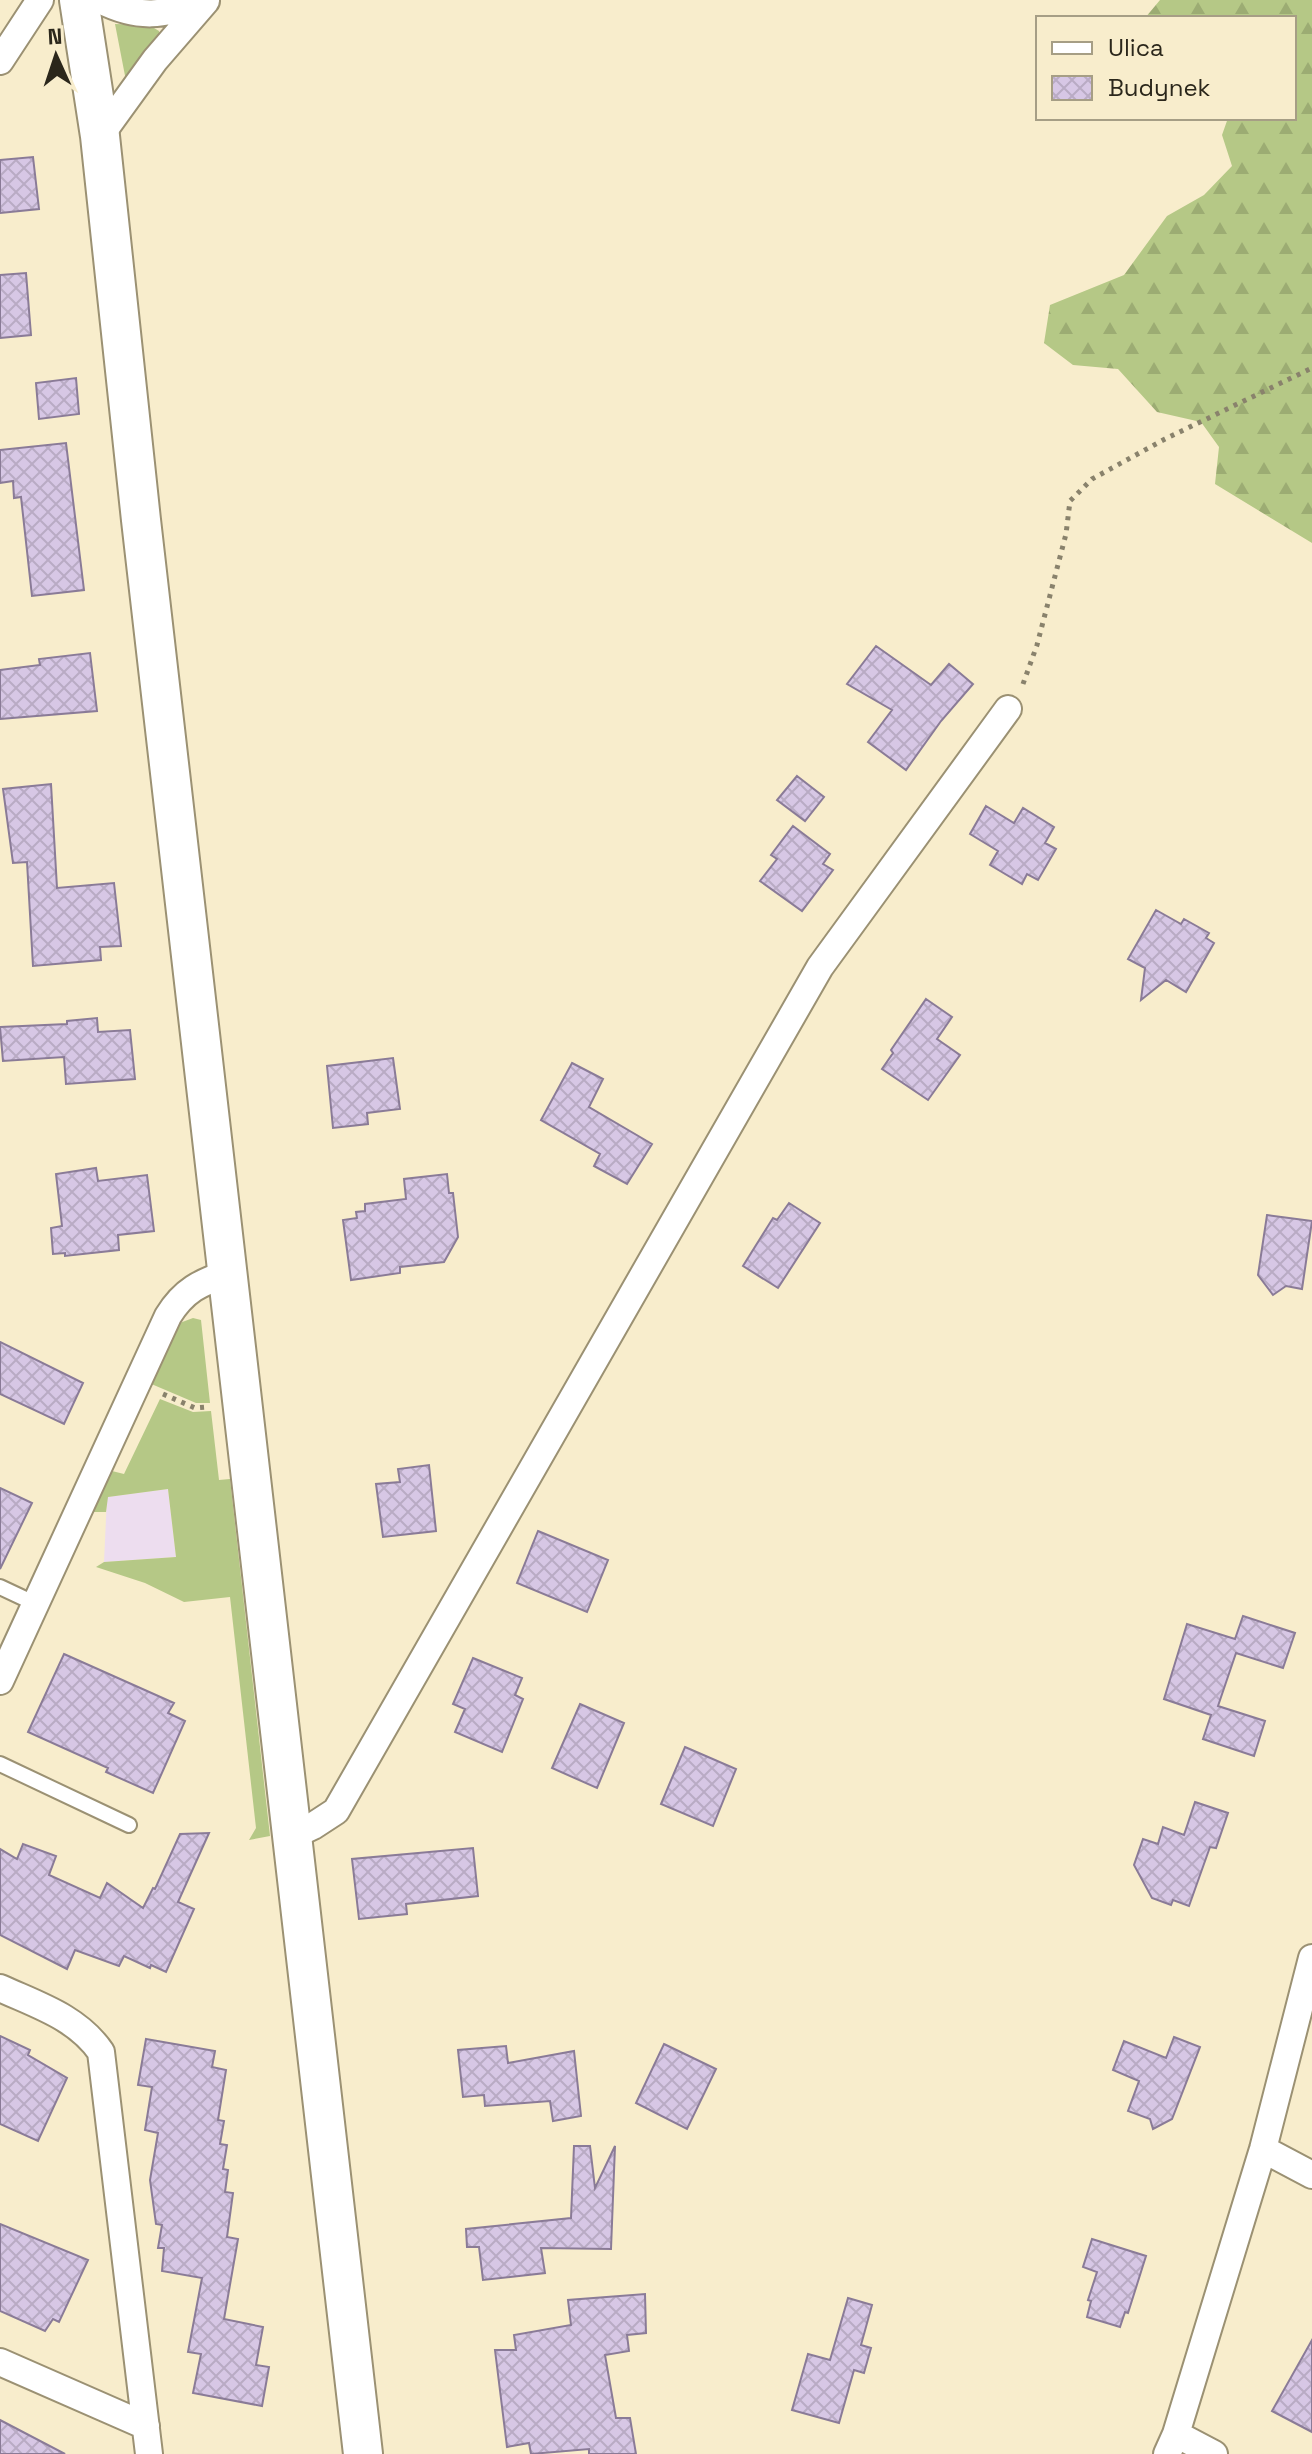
<svg xmlns="http://www.w3.org/2000/svg" width="1312" height="2454" viewBox="0 0 1312 2454" font-family="'Space Grotesk',sans-serif">
	<defs>
		<pattern id="forest-firs" width="22" height="20" patternUnits="userSpaceOnUse" patternTransform="scale(2)"><rect width="22" height="20" fill="#b5c886"/><path d="M5 1l3.5 6h-7zM16 11l3.5 6h-7z" fill="#9cac73"/></pattern>
		<pattern id="building-cross-hatch" width="8" height="8" patternUnits="userSpaceOnUse" patternTransform="scale(2)"><rect width="8" height="8" fill="#d7c7e5"/><path d="M0 0l8 8M0 8l8-8" fill="none" stroke="#b9abc4"/></pattern>
	</defs>
	<rect width="100%" height="100%" fill="#f8edcc"/>
	<!-- industrial -->
	<path fill="#edddef" d="M168 1489 176 1557 104 1562 107 1497Z"/>
	<!-- grass -->
	<path fill="#b5c886" d="M115 24 149 25 159 31V37L127 86Z
		M193 1318 201 1320 210 1403H196L149 1383 177 1324Z
		M160 1399 193 1412 211 1411 219 1480 230 1479 270 1836 249 1840 256 1828 230 1597 184 1602 145 1583 96 1567 104 1562 176 1557 168 1489 108 1497 106 1512H90L108 1470 124 1474Z"/>
	<!-- forest -->
	<path fill="url(#forest-firs)" d="M1160 0H1312V543L1215 484 1219 447 1201 422 1157 412 1118 369 1073 365 1044 343 1050 305 1124 275 1167 216 1204 195 1232 166 1222 135 1228 118H1294V18H1145Z"/>
	<!-- building -->
	<path fill="url(#building-cross-hatch)" stroke="#8a7b97" stroke-width="2" d="M33 157 39 209 0 213V160Z
		M26 273 31 335 0 338V275Z
		M76 378 79 414 39 419 36 383Z
		M66 443 84 590 32 596 21 497 14 498 13 481 0 483V450Z
		M876 646 931 685 949 664 973 684 941 721 906 770 868 742 892 710 847 684Z
		M90 653 97 711 0 719V670L40 665 39 659Z
		M797 776 824 797 805 821 777 800Z
		M51 784 57 888 114 883 121 946 100 947 101 960 33 966 27 862 13 863 3 789Z
		M986 806 1014 823 1023 808 1054 827 1045 843 1056 849 1038 880 1027 874 1022 884 990 865 998 851 970 834Z
		M793 826 830 854 823 864 833 870 802 911 760 881 777 859 771 855Z
		M1156 910 1181 924 1184 919 1209 933 1206 938 1214 943 1186 992 1166 980 1141 1000 1145 968 1128 959Z
		M926 999 952 1017 937 1039 960 1055 928 1100 882 1069 893 1053 891 1050Z
		M97 1018 98 1032 130 1030 135 1079 66 1084 64 1057 3 1061 0 1027 67 1024V1021Z
		M393 1058 400 1109 367 1113 368 1124 333 1128 327 1066Z
		M572 1063 603 1079 589 1107 652 1144 627 1184 594 1166 600 1154 541 1120Z
		M96 1168 98 1181 147 1175 154 1231 118 1235 119 1250 65 1256V1253L53 1254 51 1228 62 1226 56 1174Z
		M447 1174 449 1193H453L458 1237 444 1262 400 1267V1273L351 1280 343 1220 357 1218 356 1212 365 1211V1204L406 1199 404 1179Z
		M789 1203 820 1223 778 1288 743 1266 773 1218 777 1220Z
		M1267 1215 1312 1221 1302 1289 1286 1286 1273 1295 1258 1275Z
		M0 1342 83 1383 64 1424 0 1394Z
		M429 1465 436 1531 383 1537 376 1484 400 1482 398 1469Z
		M0 1488 32 1503 0 1569Z
		M538 1531 608 1560 587 1612 517 1583Z
		M1243 1616 1295 1633 1283 1668 1236 1653 1218 1706 1265 1721 1254 1756 1203 1739 1211 1715 1164 1699 1187 1624 1235 1639Z
		M64 1654 174 1703 168 1713 185 1721 153 1793 106 1772 108 1768 28 1732Z
		M473 1658 522 1678 515 1695 523 1699 502 1752 455 1732 465 1709 453 1704Z
		M580 1704 624 1723 597 1788 552 1768Z
		M685 1747 736 1769 713 1826 661 1804Z
		M1195 1802 1228 1813 1216 1848 1210 1847 1189 1906 1173 1900 1171 1905 1152 1898 1134 1865 1143 1839 1158 1844 1163 1827 1184 1835Z
		M209 1833 178 1902 194 1909 166 1972 151 1965 150 1968 124 1956 119 1966 75 1950 67 1969 0 1935V1849L17 1859 23 1844 56 1856 49 1875 100 1898 107 1883 143 1908 153 1888 155 1889 180 1834Z
		M473 1848 478 1896 406 1904 407 1914 359 1919 352 1859Z
		M0 2036 30 2050 28 2055 67 2078 38 2141 0 2124Z
		M1174 2037 1200 2047 1172 2119 1153 2129 1150 2119 1128 2111 1139 2081 1113 2070 1124 2041 1166 2058Z
		M146 2039 215 2051 212 2067 226 2070 218 2120 224 2121 220 2144 227 2145 223 2169 228 2170 225 2192 233 2193 227 2237 238 2239 224 2319 263 2327 256 2365 269 2367 262 2406 193 2393 201 2354 188 2352 202 2278 162 2271 164 2248H158L162 2225 156 2224 150 2180 158 2133 145 2130 152 2087 138 2085Z
		M664 2044 716 2069 687 2129 636 2103Z
		M506 2046 508 2063 574 2051 581 2116 553 2121 550 2101 485 2106 484 2095 463 2097 458 2050Z
		M574 2146H590L595 2188 615 2146 611 2249 541 2248 545 2273 483 2280 479 2247H467L466 2229 571 2218Z
		M0 2224 88 2260 59 2322 53 2319 45 2331 0 2311Z
		M1092 2239 1146 2256 1128 2313 1125 2312 1120 2327 1087 2317 1091 2301 1088 2300 1097 2272 1083 2267Z
		M645 2294 646 2333 627 2335 629 2351 605 2355 616 2418H630L636 2454H589V2449L531 2454 529 2443 507 2447 495 2350H516L514 2335 571 2325 568 2300Z
		M848 2298 872 2305 861 2345 871 2348 864 2373 854 2370 839 2423 792 2410 808 2354 830 2360Z
		M1312 2340V2432L1272 2411Z
		M0 2420 65 2454H0Z"/>
	<g fill="none" stroke-linecap="round" stroke-linejoin="round">
		<defs>
			<path id="lane" d="M0 1587 34 1603
				M0 1764 129 1825"/>
			<path id="street" d="M100 0C139 20 164 15 204 2
				M0 61 40 0
				M100 136 155 60 206 1
				M0 1681 168 1316C184 1290 200 1283 228 1273
				M292 1836 313 1826 336 1811 820 967 1008 709
				M0 1988C37 2005 77 2017 101 2052L149 2454
				M1263 2149 1312 2175
				M0 2362 146 2426
				M1176 2434 1214 2454
				M1167 2454 1176 2434 1263 2149 1312 1958"/>
			<path id="secondary" d="M79 0 100 136 141 520 363 2454"/>
		</defs>
		<!-- lane casing -->
		<use href="#lane" stroke="#9b9173" stroke-width="18"/>
		<!-- street casing -->
		<use href="#street" stroke="#9b9173" stroke-width="30"/>
		<!-- secondary casing -->
		<use href="#secondary" stroke="#9b9173" stroke-width="42"/>
		<!-- path -->
		<path stroke="#89826c" stroke-width="5" stroke-dasharray="4 6" stroke-linecap="butt" d="M1023 684 1037 645 1066 534 1070 501 1092 479 1165 439 1312 368
			M163 1394 195 1408 207 1407"/>
		<!-- lane -->
		<use href="#lane" stroke="#fff" stroke-width="14"/>
		<!-- street -->
		<use href="#street" stroke="#fff" stroke-width="26"/>
		<!-- secondary -->
		<use href="#secondary" stroke="#fff" stroke-width="38"/>
	</g>
	<!-- legend -->
	<rect x="1036" y="16" width="260" height="104" fill="#f8edcc" stroke="#a69e85" stroke-width="2"/>
	<rect x="1052" y="42" width="40" height="12" fill="#ffffff" stroke="#a69e85" stroke-width="2"/>
	<text x="1108" y="56" font-size="24" fill="#2b271b">Ulica</text>
	<rect x="1052" y="76" width="40" height="24" fill="url(#building-cross-hatch)" stroke="#a69e85" stroke-width="2"/>
	<text x="1108" y="96" font-size="24" fill="#2b271b">Budynek</text>
	<!-- north arrow -->
	<g transform="translate(56 56) rotate(357)" stroke="#f8edcc" stroke-width="6" paint-order="stroke">
	<path d="M0-6L14 30L0 20L-14 30Z" fill="#2b271b"/>
	<text y="-12" font-size="22" font-weight="bold" text-anchor="middle" fill="#2b271b">N</text>
	</g>
</svg>
